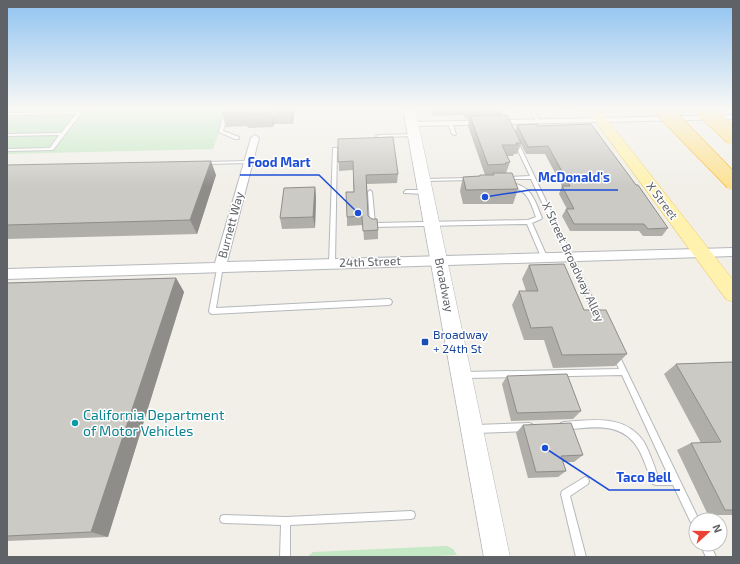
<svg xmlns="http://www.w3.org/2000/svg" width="740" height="564" viewBox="0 0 740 564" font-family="'Exo 2',sans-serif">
	<rect width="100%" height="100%" fill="#f1efe8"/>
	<!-- green -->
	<path fill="#c5e8c5" d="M7 108H228L213 149 7 154Z
		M447 546 453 549 457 555 413 557H307L313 552Z"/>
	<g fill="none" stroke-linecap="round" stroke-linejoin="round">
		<defs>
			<path id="service" d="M81 108H85L84 109 137 108 135 109 83 111 53 150 7 151V149L50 148 59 135 7 136V134L61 133 76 114 7 115V113L78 112Z
				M225 108H229L223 131 239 137V139H235L219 132Z
				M532 111H534L540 121 539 122H537L531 112Z
				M449 122 452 123 456 134 455 135 452 134 448 123Z
				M415 134 417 135V136L378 137 376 136 378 135Z
				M514 141 518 142 601 316 600 318 598 319 596 318 595 316 531 179H507L505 178 507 177 530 176 514 142Z
				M333 148H337V149L335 263 332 265 329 263Z
				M248 161H250V163L205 164 203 163 205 162Z
				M470 178H472V180L423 181 421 180 423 179Z
				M511 183C532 186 535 201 542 218L541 219 532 223 548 259 547 261H545L542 259 527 224 373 227 370 225 368 192 370 190 372 192 375 223 528 220 536 217C530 201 528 190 509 186V184Z
				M406 190H425L427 192 425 194 404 193V192Z
				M218 264H222L223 266 216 308 389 299 391 300 392 302 391 304 389 305 212 314 210 313 209 311Z
				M616 352 618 353 699 520H696V528L693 527 673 485H656L653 484C648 473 645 461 639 450 623 421 592 427 564 430L561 429 560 426 561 423 564 422C593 420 625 414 644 442 650 453 654 465 658 477H669L622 375 464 378 461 377 460 375 461 373 464 372 619 369 613 355 614 353Z
				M529 423 532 424 533 427 532 430 529 431 476 433 473 432 472 429 473 426 476 425Z
				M585 477 588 478 589 481 588 484 570 496 586 557H576L561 494 562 491Z
				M411 511 414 512 415 515 414 518 411 519 290 525V557H280L281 525 224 523 221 522 220 519 221 516 224 515 286 517Z
				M700 544H710L716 557H706Z"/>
			<path id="minor" d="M733 115V119L413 126 409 124 413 122Z
				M255 135 259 138 227 262 733 248V256L7 279V269L215 263 251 138Z"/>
			<path id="secondary" d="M403 108H415L510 557H484Z"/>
			<path id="primary" d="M586 108H598L733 280V302L726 299Z"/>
		</defs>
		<!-- service casing -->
		<use href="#service" stroke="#b5b8bc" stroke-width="2"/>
		<!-- minor casing -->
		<use href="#minor" stroke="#b5b8bc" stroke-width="2"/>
		<!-- secondary casing -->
		<use href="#secondary" stroke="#b6babf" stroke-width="1"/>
		<!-- primary casing -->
		<use href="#primary" stroke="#f2c960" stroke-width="1"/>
		<!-- service -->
		<use href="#service" fill="#fff" fill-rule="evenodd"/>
		<!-- minor -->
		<use href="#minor" fill="#fff" fill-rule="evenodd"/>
		<!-- secondary -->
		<use href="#secondary" fill="#fff" fill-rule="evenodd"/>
		<!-- primary -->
		<use href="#primary" fill="#fff2af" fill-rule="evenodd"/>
		<defs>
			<path id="motorway-bridge" d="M661 108 733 182
				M702 108 733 137"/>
		</defs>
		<!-- motorway-bridge casing -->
		<use href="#motorway-bridge" stroke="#f9ab00" stroke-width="17" stroke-linecap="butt"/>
		<!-- motorway-bridge -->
		<use href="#motorway-bridge" stroke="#fde293" stroke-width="16"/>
	</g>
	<!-- wall -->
	<path fill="#afaea9" d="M223 108H295L293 124H274L273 127 248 128 247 126 226 127 222 113Z
		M430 108H503L501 115 515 132 517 125 538 126 668 228 662 236H643L639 231H570L562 216 566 209H567L559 194 562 186 545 154H526L521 144 517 154H514L513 156H507L510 162 506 173 518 189 513 204H463L460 191 463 177 479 176 480 175H485L468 126 469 119H465L464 115 432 116Z
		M541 108H575L574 110 543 111Z
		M338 139 398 174 397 183 367 184 368 216 378 230V239L364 240 363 225 347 226V217L354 192 353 170 339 171Z
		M7 165 216 175 197 234 7 239Z
		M315 187 316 198 315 228 282 229 280 218Z
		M529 265 584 310 627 354 615 366 553 368 544 340H524L512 305 519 291H526L522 279Z
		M176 278 184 292 108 537 7 541V283Z
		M733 362V515H708L677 450 691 443H701L664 374 676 364Z
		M507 376 581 411 573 419 511 421 502 384Z
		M523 425 583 455 574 462H563L566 471 558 477 528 478 516 433Z"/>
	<!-- shaded-wall -->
	<path fill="#8f8d8a" d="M291 108H295L293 124 290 110Z
		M271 110 274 124 273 127 271 113Z
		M211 161 216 175 197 234 190 220Z
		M315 187 316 198 315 228 313 217Z
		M176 278 184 292 108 537 91 532Z"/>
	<!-- building -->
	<path fill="#cccac5" stroke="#8f8d8a" d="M223 108H291L290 110H271V113L244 114 245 112 222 113Z
		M507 115 521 143H516L517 145H502L510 162 505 163 506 164 488 165 470 116Z
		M537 124 538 126 591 124 636 185H638L668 228 648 229 644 224H574L566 209H574L562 186H570L548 146 528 147 517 125Z
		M393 137 398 174 366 175 368 216 372 219H377L378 230 363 231 362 216 347 217 346 192H354L353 161 338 162V139Z
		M211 161 190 220 7 225V165Z
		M493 173H512L518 189 466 190 463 177 480 176V175H494Z
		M315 187 313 217 280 218 284 188Z
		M564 264 584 310H606L627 354 562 355 552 327 531 328 519 291H538L529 265Z
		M176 278 91 532 7 536V283Z
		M733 362V510H725L691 443 721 442 676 364Z
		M567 374 581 411 517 413 507 376Z
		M571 423 583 455 561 456 566 471 536 472 523 425Z"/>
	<!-- sky -->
	<linearGradient id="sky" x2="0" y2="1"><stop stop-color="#8fc3f1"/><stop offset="0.58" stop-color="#f9f8f5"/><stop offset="1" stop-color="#f9f8f5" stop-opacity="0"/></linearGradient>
	<rect width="740" height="187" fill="url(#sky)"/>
	<!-- markers -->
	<rect fill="#1a4fb4" stroke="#fff" stroke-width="1.5" x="421" y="338" width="8" height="8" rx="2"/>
	<circle fill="#0f9aa8" stroke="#fff" stroke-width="1.5" cx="75" cy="423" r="4"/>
	<g text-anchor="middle" stroke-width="3" stroke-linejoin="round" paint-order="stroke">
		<!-- street labels -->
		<g font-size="12" fill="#5f6368" stroke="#fff">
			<text transform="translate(662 201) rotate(53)" y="4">X Street</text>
			<text transform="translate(231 225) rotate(-75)" y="4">Burnett Way</text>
			<text transform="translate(370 262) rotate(-2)" y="4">24th Street</text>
			<text transform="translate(573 262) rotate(65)" y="4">X Street Broadway Alley</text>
			<text transform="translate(444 285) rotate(79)" y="4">Broadway</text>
		</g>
		<!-- transit labels -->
		<g font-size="12" fill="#164399" stroke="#fff" text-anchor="start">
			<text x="433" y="339">Broadway<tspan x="433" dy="14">+ 24th St</tspan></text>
		</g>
		<!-- near-culture labels -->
		<g font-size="14" fill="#0d838f" stroke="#fff" text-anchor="start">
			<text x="83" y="420">California Department<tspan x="83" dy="16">of Motor Vehicles</tspan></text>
		</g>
	</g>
	<!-- callouts -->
	<path fill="none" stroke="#1d4ed8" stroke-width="1.5" d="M358 213L319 175H240M485 197L530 190H618M545 448L609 490H680"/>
	<g fill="#1d4ed8" stroke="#fff" stroke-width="1.5">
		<circle cx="358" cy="213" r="4"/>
		<circle cx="485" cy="197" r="4"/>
		<circle cx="545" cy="448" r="4"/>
	</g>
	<g font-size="13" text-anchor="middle" font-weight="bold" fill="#1d4ed8" stroke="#fff" stroke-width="3" stroke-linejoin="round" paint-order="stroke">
		<text x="279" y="167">Food Mart</text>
		<text x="574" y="182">McDonald's</text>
		<text x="644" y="482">Taco Bell</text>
	</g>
	<!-- border -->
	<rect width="740" height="564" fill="none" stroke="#5f6368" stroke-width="16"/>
	<!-- north arrow -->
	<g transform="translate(708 532) rotate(69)"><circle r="19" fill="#ffffff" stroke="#bfc1c3"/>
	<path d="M0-3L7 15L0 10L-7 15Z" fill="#ea4335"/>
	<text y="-6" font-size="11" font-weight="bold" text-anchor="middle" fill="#5f6368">N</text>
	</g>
</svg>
